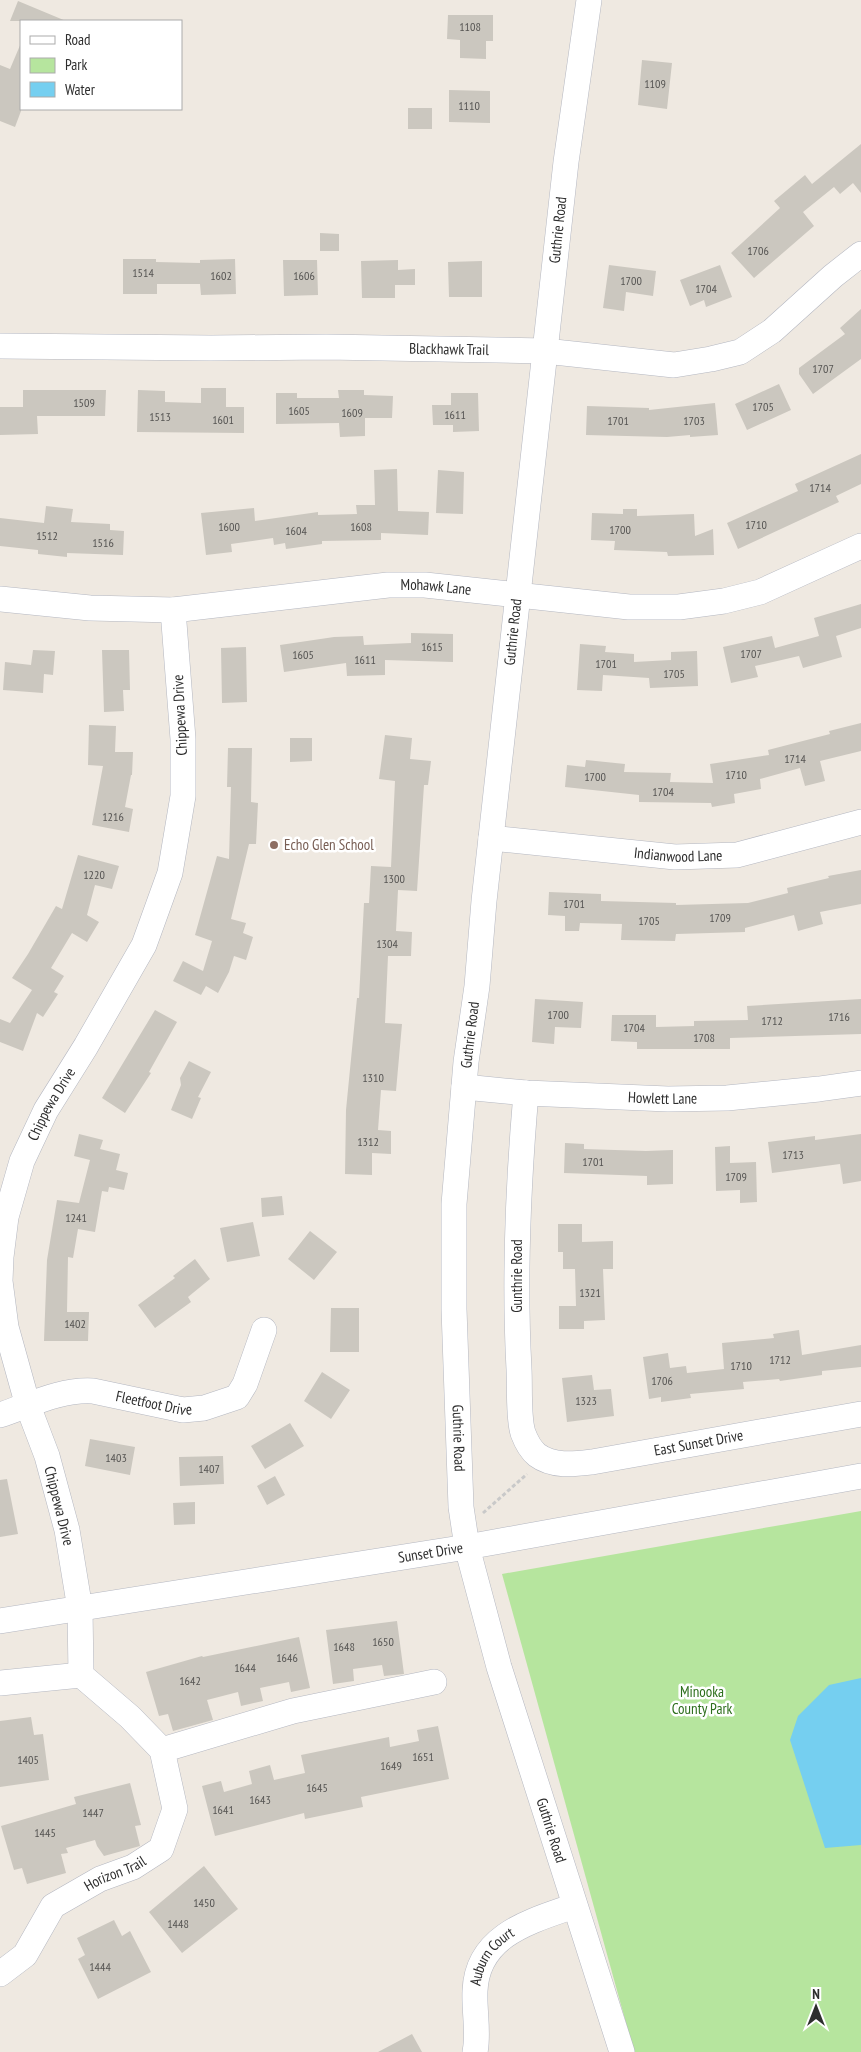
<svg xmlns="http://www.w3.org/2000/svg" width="861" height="2052" viewBox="0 0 861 2052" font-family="'PT Sans Narrow',sans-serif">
	<rect width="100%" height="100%" fill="#efe9e1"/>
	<!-- green -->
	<path fill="#b6e59e" d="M861 1511V2052H634L502 1574Z"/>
	<!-- water -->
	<path fill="#75cff0" d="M861 1678V1845L825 1848 790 1740 798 1716 829 1685Z"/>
	<!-- building -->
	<path fill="#cbc7bf" d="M18 1 66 21H10Z
		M448 15H493V41H486V59L460 58V40L447 39Z
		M21 43V111L15 127 0 121V65L10 69Z
		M642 60 672 63 667 109 638 105Z
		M449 90 490 91V123L449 122Z
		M408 108H432V129H408Z
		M861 144V193L853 183 840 194 834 187 803 212 814 226 754 278 731 253 780 208 774 201 805 175 812 184Z
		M320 233 339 234V251H320Z
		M123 259H156V262L200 263V260L235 259 236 294 201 295 200 284H157V294H123Z
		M283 260H317L318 295 284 296Z
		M398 260V270L415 269V285H395V298H362L361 261Z
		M482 261V297H449L448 262Z
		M609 265 656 271 653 296 626 292 624 311 603 308Z
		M720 265 732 297 706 307 704 300 690 306 680 280Z
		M861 309V359L813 394 799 374V368L845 334 840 328Z
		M779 384 791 410 747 430 735 404Z
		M201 388H226V407H244V433L137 432 138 390 165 391V402L201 403Z
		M23 390H106L105 416H37L38 434 0 435V407H23Z
		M338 390H364V395L393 396 392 418H365V436L340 437 339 423 276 424V393H297V398H339Z
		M451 393H478L479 431 453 432V425H433L432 405H451Z
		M715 403 718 435 690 437V435L667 437 586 435 587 406 649 408V410Z
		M861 454V484L836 496 839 502 738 549 727 523 798 491 795 484Z
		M397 469 398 511 429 512 428 535 381 533V540L322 541V544L286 549 285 543 274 545 273 538 231 544 232 552 206 555 201 513 254 508 255 521 318 512V515L357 514 356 505H375L374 470Z
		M438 470 464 472 463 514 436 513Z
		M46 506 73 509 71 522 110 524V530L124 531 123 555 67 553V557L38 554V550L0 546V518L44 523Z
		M623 509H637V516L694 514 695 536 713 529 714 555 668 556 667 552 614 550 615 541 591 540 592 513 623 514Z
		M861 604V628L836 636 842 657 803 668 799 656 755 666 758 677 731 683 723 647 772 636 775 648 819 636 814 618Z
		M411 633 453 634V662L385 660V675L347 676 346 663 284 672 280 645 334 637 363 636 364 645 411 643Z
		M580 644 606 646 605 652 634 654V662L671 660V652L697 651 698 686 650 688 649 678 603 675 602 691 577 690Z
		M246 647 247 702 222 703 221 648Z
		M33 650 55 651 53 675 44 674 43 693 3 690 5 662 31 665Z
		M102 650H129L130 690H123L124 711 104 712Z
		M861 723V751L820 761 825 781 805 786 800 768 760 779 761 789 734 794 735 803 712 807 711 803 639 802V795L565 787 567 765 585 767 586 760 625 764 624 772 671 773 670 782 713 783 710 764 769 755 768 750 830 734 829 731Z
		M89 725 116 726 115 752H133L132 775H131L125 807 133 809 129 832 92 825 103 766 88 765Z
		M385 735 412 738 410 759 431 761 428 785H424L417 891 398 890 396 931 412 932 411 956H388L385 1023 402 1024 396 1091 381 1090 378 1130 391 1131V1154L372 1153V1175L345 1174 346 1110 357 998H359L364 903H369L371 866 391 867 395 781 379 779Z
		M290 738H312V761L290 762Z
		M228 748H252L251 802 258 803 256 844H249L231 919 246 923 243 933 253 937 246 960 234 956 229 972 218 993 206 986 201 995 173 981 183 961 203 971 212 941 195 935 217 856 229 859 231 787H227Z
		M78 855 119 866 112 889 95 885 87 915 99 922 87 942 72 933 51 968 64 976 54 992 58 994 43 1017 37 1013 23 1051 0 1042V1019L10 1023 32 990 12 978 28 954 56 906 62 909Z
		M861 870V904L820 912 823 924 798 931 794 915 745 928V932L676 934 675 941 621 940 622 924 580 923 579 931H565V916L548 915 549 892 601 894V901L676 903V905L748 903 788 893 787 888 829 878 828 876Z
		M535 999 583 1002 581 1028 555 1027 554 1044 532 1042Z
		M861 999V1034L730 1038V1049H637V1042L611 1041 612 1015H656V1027L694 1026V1021L748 1020 747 1006Z
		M155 1010 177 1022 149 1072 151 1073 125 1113 102 1098Z
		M189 1061 211 1072 198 1097 201 1098 192 1119 171 1110 181 1085 180 1078Z
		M79 1134 103 1140 100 1149 120 1154 116 1170 128 1173 124 1190 109 1187 108 1192 102 1191 95 1232 78 1229 73 1258 68 1257 67 1312H89L88 1341H44L47 1260 57 1200 79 1203 90 1160 74 1156Z
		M861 1134V1181L843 1184 840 1164 772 1173 768 1142 815 1136V1140Z
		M565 1143 584 1144V1149L646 1151 673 1150V1184L647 1185V1176L564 1173Z
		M730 1146V1163L756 1162 757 1202 740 1203V1190L716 1191 715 1147Z
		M282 1196 284 1215 262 1217 261 1198Z
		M253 1222 260 1256 227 1262 220 1228Z
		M558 1224H582V1242L613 1241V1269H603L605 1320 584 1321V1329H559V1306H576L575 1269H563V1252H558Z
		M310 1231 337 1252 314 1280 288 1259Z
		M195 1259 210 1279 188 1297 191 1302 155 1328 138 1305 175 1278 173 1276Z
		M331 1308H359V1352H330Z
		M799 1330 802 1355 861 1345V1367L822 1371V1375L780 1381 779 1379 743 1382 744 1389 690 1394 691 1398 661 1402V1397L649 1399 643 1357 668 1353 670 1368 686 1366 687 1373 724 1369 722 1343 774 1338 773 1334Z
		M322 1372 350 1390 331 1419 304 1401Z
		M592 1375 594 1390 611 1389 614 1416 567 1422 562 1378Z
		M290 1423 304 1446 265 1469 251 1446Z
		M90 1439 135 1447 130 1475 85 1466Z
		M223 1456 224 1484 180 1486 179 1457Z
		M275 1476 285 1495 267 1505 257 1486Z
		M7 1479 18 1534 0 1537V1480Z
		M195 1502V1524L174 1525 173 1503Z
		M397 1621 404 1674 384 1676 382 1665 353 1669 354 1681 333 1684 326 1630Z
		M299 1637 310 1688 291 1692 289 1682 260 1688 263 1701 241 1706 238 1692 207 1700 213 1720 173 1731 168 1714 159 1716 146 1672 202 1656 203 1657Z
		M31 1717 34 1735 43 1734 49 1780 0 1787V1721Z
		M438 1726 449 1779 361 1797 363 1807 305 1819 304 1813 215 1836 202 1786 221 1781 224 1792 252 1784 249 1771 270 1765 274 1780 305 1773 301 1755 389 1737 390 1747 419 1741 417 1730Z
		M130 1783 141 1825 135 1826 140 1846 104 1856 97 1846 95 1840 66 1848 68 1853 61 1854 66 1873 27 1884 22 1868 14 1870 1 1826 76 1804 74 1797Z
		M204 1866 238 1909 182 1953 149 1912Z
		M114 1920 122 1936 130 1931 151 1972 98 1999 78 1959 85 1955 77 1938Z
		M412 2034 422 2052H378Z"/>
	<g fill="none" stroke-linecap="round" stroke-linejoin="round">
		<defs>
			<g id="minor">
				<path id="s1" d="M589 0 566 162 484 901 477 986 466 1062 454 1204V1309L461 1507 467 1547 499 1667 622 2052"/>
				<path id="s2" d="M0 346 211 348 326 347 545 351 674 365 711 359 740 352 772 331 833 276 861 254"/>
				<path id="s3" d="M0 599 90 608 173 610 388 585H425L629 607H679L724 601 760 592 861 546"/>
				<path id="s4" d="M491 838 675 857 737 855 861 822"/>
				<path id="s5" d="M464 1087 526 1093 668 1099 727 1098 819 1089 861 1083"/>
				<path id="s6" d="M526 1093C518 1185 514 1277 519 1369 520 1386 518 1418 523 1433 526 1441 531 1450 537 1455 553 1467 575 1464 592 1462L861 1414"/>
				<path id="s7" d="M0 1415C30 1405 61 1389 93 1391L183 1410 204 1408 237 1397 245 1384 264 1330"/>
				<path id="s8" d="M0 1621 467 1547 861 1476"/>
				<path d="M0 1683 81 1675"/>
				<path d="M162 1750 293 1711 434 1682"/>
				<path id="s9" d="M0 1974 25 1955 53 1906 100 1879 133 1867 161 1849 175 1809 162 1750 130 1717 81 1675 80 1609 67 1530 47 1456 28 1406 6 1327 0 1281 1 1257 6 1217 22 1161 46 1110 86 1046 144 945 170 873 183 796V739L173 610"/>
				<path id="s10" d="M475 2052C479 2033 474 2011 475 1991 477 1935 531 1921 574 1906"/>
			</g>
		</defs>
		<!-- minor casing -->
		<use href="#minor" stroke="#b4b7c1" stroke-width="26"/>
		<!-- path -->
		<path stroke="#c9c9c9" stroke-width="3" stroke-dasharray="4 2.5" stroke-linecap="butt" d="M483 1513 527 1474"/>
		<!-- minor -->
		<use href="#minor" stroke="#fff" stroke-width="25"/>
	</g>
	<!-- markers -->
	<circle fill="#8d6e63" stroke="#fff" stroke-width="2" cx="274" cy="845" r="5"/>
	<g text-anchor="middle" stroke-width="5" stroke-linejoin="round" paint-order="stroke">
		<!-- number labels -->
		<g font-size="12" fill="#555452">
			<text x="470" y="31">1108</text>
			<text x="655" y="88">1109</text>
			<text x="469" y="110">1110</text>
			<text x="758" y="255">1706</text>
			<text x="143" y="277">1514</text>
			<text x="221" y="280">1602</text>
			<text x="304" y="280">1606</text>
			<text x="631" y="285">1700</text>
			<text x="706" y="293">1704</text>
			<text x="823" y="373">1707</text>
			<text x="84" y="407">1509</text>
			<text x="763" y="411">1705</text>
			<text x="299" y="415">1605</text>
			<text x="352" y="417">1609</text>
			<text x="455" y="419">1611</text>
			<text x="160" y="421">1513</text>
			<text x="223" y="424">1601</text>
			<text x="618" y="425">1701</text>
			<text x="694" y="425">1703</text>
			<text x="820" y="492">1714</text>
			<text x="756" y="529">1710</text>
			<text x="229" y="531">1600</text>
			<text x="361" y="531">1608</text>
			<text x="620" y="534">1700</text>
			<text x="296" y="535">1604</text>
			<text x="47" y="540">1512</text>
			<text x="103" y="547">1516</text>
			<text x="432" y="651">1615</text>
			<text x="751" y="658">1707</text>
			<text x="303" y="659">1605</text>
			<text x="365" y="664">1611</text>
			<text x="606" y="668">1701</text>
			<text x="674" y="678">1705</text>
			<text x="795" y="763">1714</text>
			<text x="736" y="779">1710</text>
			<text x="595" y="781">1700</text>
			<text x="663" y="796">1704</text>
			<text x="113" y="821">1216</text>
			<text x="94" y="879">1220</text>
			<text x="394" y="883">1300</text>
			<text x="574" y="908">1701</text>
			<text x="720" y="922">1709</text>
			<text x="649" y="925">1705</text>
			<text x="387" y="948">1304</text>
			<text x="558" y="1019">1700</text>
			<text x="839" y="1021">1716</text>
			<text x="772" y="1025">1712</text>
			<text x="634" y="1032">1704</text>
			<text x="704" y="1042">1708</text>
			<text x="373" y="1082">1310</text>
			<text x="368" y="1146">1312</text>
			<text x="793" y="1159">1713</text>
			<text x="593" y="1166">1701</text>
			<text x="736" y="1181">1709</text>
			<text x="76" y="1222">1241</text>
			<text x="590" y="1297">1321</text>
			<text x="75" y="1328">1402</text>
			<text x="780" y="1364">1712</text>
			<text x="741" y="1370">1710</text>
			<text x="662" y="1385">1706</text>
			<text x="586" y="1405">1323</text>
			<text x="116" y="1462">1403</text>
			<text x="209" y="1473">1407</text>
			<text x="383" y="1646">1650</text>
			<text x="344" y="1651">1648</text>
			<text x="287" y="1662">1646</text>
			<text x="245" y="1672">1644</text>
			<text x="190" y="1685">1642</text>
			<text x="423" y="1761">1651</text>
			<text x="28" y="1764">1405</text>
			<text x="391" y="1770">1649</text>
			<text x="317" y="1792">1645</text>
			<text x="260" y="1804">1643</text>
			<text x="223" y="1814">1641</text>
			<text x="93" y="1817">1447</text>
			<text x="45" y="1837">1445</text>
			<text x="204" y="1907">1450</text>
			<text x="178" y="1928">1448</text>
			<text x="100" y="1971">1444</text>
		</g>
		<!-- street labels -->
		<g font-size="15" fill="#2e2e2e" stroke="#fff">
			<text transform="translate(558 230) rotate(-84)" y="5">Guthrie Road</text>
			<text dy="5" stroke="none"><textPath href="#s2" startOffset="449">Blackhawk Trail</textPath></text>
			<text dy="5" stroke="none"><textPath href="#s3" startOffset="438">Mohawk Lane</textPath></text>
			<text transform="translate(513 632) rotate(-84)" y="5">Guthrie Road</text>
			<text transform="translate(180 715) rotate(-93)" y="5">Chippewa Drive</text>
			<text dy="5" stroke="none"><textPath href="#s4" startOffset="188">Indianwood Lane</textPath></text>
			<text transform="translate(470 1035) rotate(-83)" y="5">Guthrie Road</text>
			<text dy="5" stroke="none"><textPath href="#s5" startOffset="199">Howlett Lane</textPath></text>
			<text dy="5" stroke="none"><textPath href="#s9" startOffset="1015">Chippewa Drive</textPath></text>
			<text transform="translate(517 1276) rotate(-90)" y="5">Gunthrie Road</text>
			<text dy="5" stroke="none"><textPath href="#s7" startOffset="159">Fleetfoot Drive</textPath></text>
			<text dy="5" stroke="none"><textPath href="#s1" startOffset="1446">Guthrie Road</textPath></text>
			<text dy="5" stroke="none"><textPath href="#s6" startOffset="532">East Sunset Drive</textPath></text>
			<text transform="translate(59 1506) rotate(76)" y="5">Chippewa Drive</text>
			<text dy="5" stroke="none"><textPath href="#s8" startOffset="436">Sunset Drive</textPath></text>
			<text dy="5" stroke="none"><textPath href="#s1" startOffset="1851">Guthrie Road</textPath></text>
			<text dy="5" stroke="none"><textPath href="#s9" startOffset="158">Horizon Trail</textPath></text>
			<text dy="5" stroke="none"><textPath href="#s10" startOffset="101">Auburn Court</textPath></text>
		</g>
		<!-- education labels -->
		<g font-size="15" fill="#785e54" stroke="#fff" text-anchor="start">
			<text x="284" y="850">Echo Glen School</text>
		</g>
		<!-- park labels -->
		<g font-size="15" fill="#2c6e1b" stroke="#fff">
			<text x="702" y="1697">Minooka<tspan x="702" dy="17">County Park</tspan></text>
		</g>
	</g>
	<!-- legend -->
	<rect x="20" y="20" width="162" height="90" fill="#ffffff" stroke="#ababab"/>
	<rect x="30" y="36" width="25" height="8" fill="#ffffff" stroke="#ababab"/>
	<text x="65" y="45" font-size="15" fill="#2e2e2e">Road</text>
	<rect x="30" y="58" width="25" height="15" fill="#b6e59e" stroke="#ababab"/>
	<text x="65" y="70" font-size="15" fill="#2e2e2e">Park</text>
	<rect x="30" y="82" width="25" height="15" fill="#75cff0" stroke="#ababab"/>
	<text x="65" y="95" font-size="15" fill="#2e2e2e">Water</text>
	<!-- north arrow -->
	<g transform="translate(816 2007)" stroke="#ffffff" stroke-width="4" paint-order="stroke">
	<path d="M0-4L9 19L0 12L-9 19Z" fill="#2e2e2e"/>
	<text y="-8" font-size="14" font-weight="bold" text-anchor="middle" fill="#2e2e2e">N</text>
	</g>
</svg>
